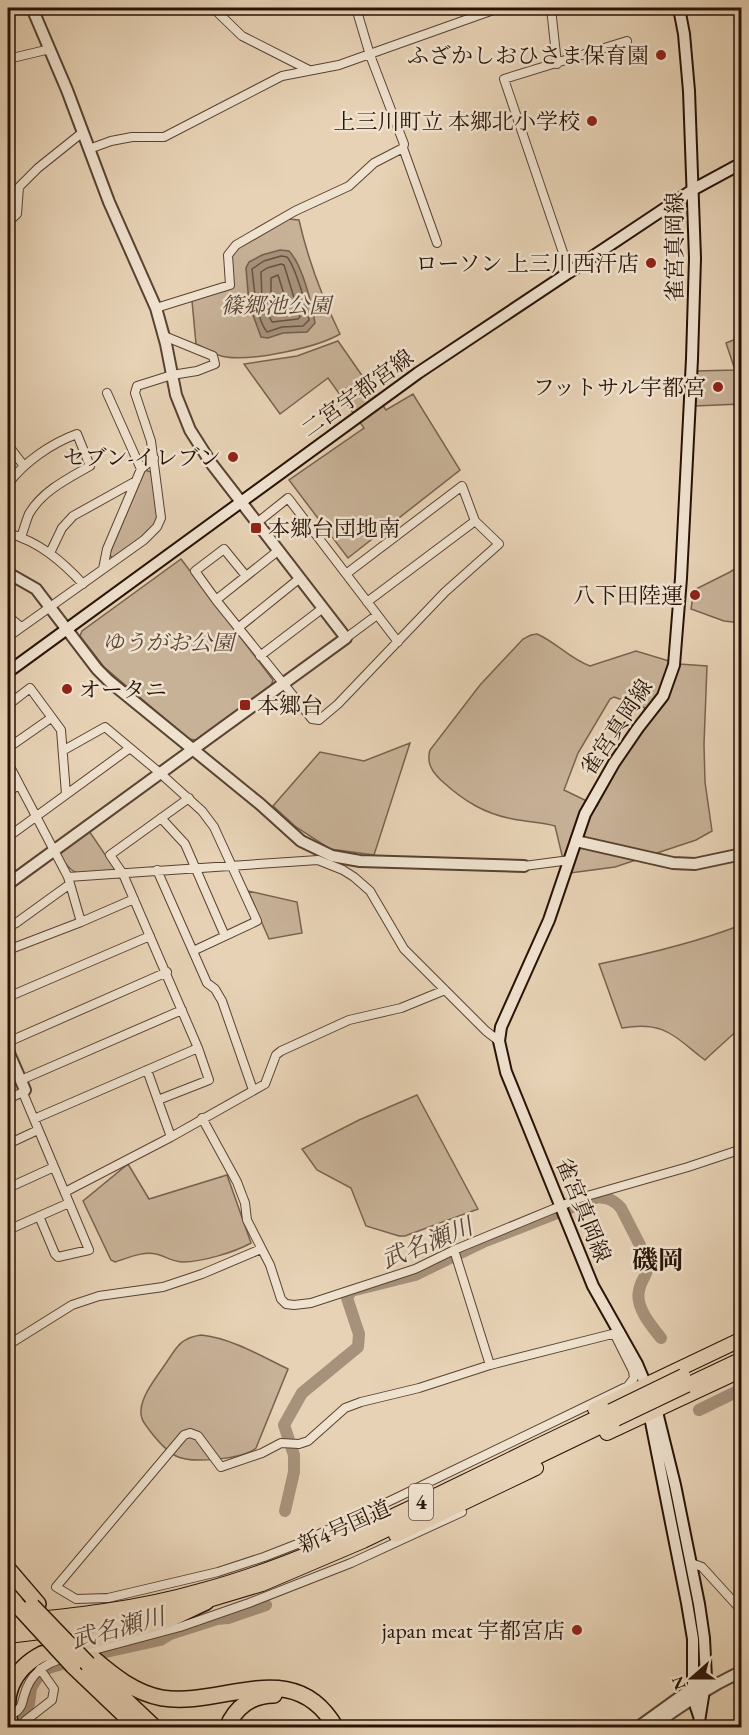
<svg xmlns="http://www.w3.org/2000/svg" width="749" height="1735" viewBox="0 0 749 1735" font-family="'EB Garamond','Noto Serif JP',serif">
	<rect width="100%" height="100%" fill="#e7d2b5"/>
	<filter id="stains"><feTurbulence type="fractalNoise" baseFrequency=".00333" numOctaves="4"/><feColorMatrix values="0 0 0 0 .2 0 0 0 0 .09 0 0 0 0 .02 0 0 0 .5 -.17"/></filter>
	<radialGradient id="worn" r=".72"><stop offset=".6" stop-color="#630" stop-opacity="0"/><stop offset="1" stop-color="#630" stop-opacity=".3"/></radialGradient>
	<!-- green -->
	<path fill="#c7b197" stroke="#78624e" stroke-width="1.5" fill-rule="evenodd" d="M288 219 299 220C308 260 322 297 340 334 316 348 253 361 226 357 216 356 205 348 196 344L192 301 234 286 231 256 239 247Z
		M741 337V404L695 406 696 371 735 370 726 343Z
		M338 341 386 410 413 394 460 470 348 558 289 480 364 428 328 378 280 414 244 364 297 356Z
		M145 470 151 472C153 485 160 514 155 525 149 536 124 550 113 558L109 555Z
		M181 559 273 680 271 686 196 740 189 739 104 667 80 636 82 631Z
		M741 565V623L724 621 691 609 694 590 730 572Z
		M537 634C556 642 570 659 590 666L636 651 679 664 707 666 704 744 705 782 712 831 696 840 615 867 570 873 566 872 555 826C541 822 527 822 513 819 485 814 464 801 443 782 433 773 426 764 430 750L480 685 523 639 531 635ZM614 697 645 708 597 806 564 790 578 753 610 699Z
		M410 743 374 855 330 849 296 827 273 806 320 752 364 761Z
		M89 831 115 869 114 872C85 873 75 882 60 855L63 850Z
		M248 891 297 902 302 933 269 939Z
		M741 925V1027L708 1057 705 1060 701 1057C672 1034 662 1021 622 1028L599 964C648 954 695 943 741 925Z
		M417 1095 478 1209 405 1236H399L366 1226 351 1188 317 1170 302 1149 359 1120Z
		M128 1164 149 1199 227 1175 251 1243C235 1252 202 1262 183 1262 173 1262 165 1256 156 1254 143 1251 128 1258 115 1262L111 1260 83 1201Z
		M201 1335C231 1338 261 1356 288 1369L256 1448C243 1459 191 1464 176 1456 166 1451 157 1440 150 1431 145 1424 140 1419 141 1410 142 1395 156 1378 164 1366 176 1349 179 1338 201 1335Z"/>
	<!-- water -->
	<path fill="#a6917a" stroke="#745e4c" stroke-width="1.5" d="M280 250 289 251C302 264 312 304 315 323L307 332 283 333 268 338 261 337 249 304 246 268 249 262 262 255Z"/>
	<g fill="none" stroke-linecap="round" stroke-linejoin="round">
		<!-- shore -->
		<path stroke="#675240" stroke-width="1.5" d="M281 256 287 257C295 266 307 307 309 320L303 326 282 327 267 332C256 319 254 286 252 269L264 261Z
			M281 264 284 265 300 317 298 319 272 322 262 301 261 272 267 268Z
			M278 275 288 307 286 311H276L271 299V278Z"/>
		<!-- river -->
		<path stroke="#a6917a" stroke-width="12" d="M699 1410 742 1389
			M285 1511 294 1472V1455L284 1425 302 1393 358 1347 359 1334 347 1298 351 1291 415 1275 483 1242 598 1197C608 1198 614 1200 621 1208L647 1259C650 1276 641 1277 639 1291 635 1307 652 1327 661 1338
			M8 1723 21 1716 29 1704 31 1688 37 1678 48 1668 97 1654 160 1640 170 1634 217 1619 228 1618 266 1605"/>
		<defs>
			<path id="minor" d="M213 8 242 36 309 70
				M356 8 370 55 404 144 403 148 437 243
				M551 8 557 64
				M8 59 50 49
				M89 149 111 141 132 137H164L282 76 339 65 499 8
				M8 222 17 214 19 187 38 168 83 132
				M570 273 504 79 627 41
				M156 308 230 285 228 255 236 245 295 211 349 186 374 163 403 148
				M107 393 141 469
				M8 445 24 466
				M8 484C24 462 52 443 77 434L90 466C69 478 42 491 29 514 26 521 24 529 21 537
				M258 522 288 498 398 642
				M8 533C39 542 61 560 83 584
				M279 550 216 600 312 719 319 720 338 704 445 592 499 544 475 521 462 486 346 574
				M50 553 62 528 73 516 136 481
				M103 569 107 549 141 469 154 458
				M216 600 195 571 224 549 246 576
				M367 602 475 521
				M8 616 21 627
				M238 628 300 578
				M8 637 144 540 157 527 161 518 151 441 135 393 137 386 172 375 197 371 215 364 213 356 164 336
				M346 638 377 615
				M260 656 323 608
				M8 705 30 688 61 730 66 794
				M8 748 51 718
				M64 750 105 727 160 773 202 811 214 827 257 921 193 951
				M8 763 68 877 81 922
				M8 793 19 784
				M161 818 185 844 225 936
				M8 837 130 748
				M524 866 570 860
				M157 870 207 983 215 989 222 1001 253 1090
				M68 877 318 860 343 870 354 877 370 891 404 949 486 1031 499 1041
				M8 927 16 923 70 884
				M8 950 81 922 134 899
				M8 997 150 936
				M8 1042 167 972
				M147 1070 171 1137
				M21 1080 182 1010
				M23 1093 89 1250 58 1257 55 1254 39 1216
				M8 1099 25 1091
				M158 1100 209 1080 198 1048
				M202 1118 237 1182 245 1203 247 1220 270 1265 281 1299 286 1304 294 1305 311 1303 415 1269 454 1250 580 1198 688 1167 742 1149
				M34 1119 198 1048 123 874 110 855 189 798
				M8 1144 38 1130
				M8 1188 54 1167
				M65 1192 171 1137 265 1084 276 1055 281 1051 349 1020 401 1008 445 990
				M8 1230 69 1203
				M454 1250 490 1365
				M615 1335 633 1371 634 1378 628 1386 394 1499 300 1543 264 1557 218 1572 108 1598 76 1599 56 1587 184 1435 190 1433 198 1436 221 1467 262 1453 281 1443 299 1444 308 1441 345 1408 361 1402 419 1388 490 1365 620 1332
				M8 1345 72 1305 99 1296 163 1287 202 1274 261 1249
				M691 1563 702 1567 742 1611
				M79 1654 180 1627 249 1603 351 1563 462 1512
				M16 1712C22 1707 22 1703 24 1696 30 1674 44 1663 65 1658
				M25 1721 52 1700 54 1689 40 1669"/>
			<path id="tertiary" d="M8 573 36 589 97 669 109 681 260 804 301 841 332 856 360 861 524 866
				M576 841 673 863 695 864 742 854
				M8 884 346 638 211 463 190 430 176 395 166 344 156 308 109 202 67 90 32 8
				M8 1051 25 1090
				M637 1728 698 1684
				M651 1728C679 1706 709 1687 742 1671"/>
			<path id="secondary" d="M8 672 418 373 694 189 742 163
				M648 1390 637 1364 593 1286 506 1072 499 1041 501 1027 549 920 585 814 614 763 638 728 663 696 674 665 681 578 692 359 695 258 689 91 684 34 679 8
				M655 1404 675 1485 699 1604 704 1638 706 1678 698 1728
				M648 1407 687 1603 693 1639V1698L699 1716"/>
			<path id="trunk" d="M687 1385 742 1359
				M595 1409 742 1339
				M607 1433 742 1370
				M396 1535 536 1468
				M8 1622C72 1616 138 1609 200 1591 282 1569 359 1533 435 1496 494 1467 552 1439 611 1411
				M8 1636 114 1623 175 1610 262 1584 363 1541 616 1419"/>
			<path id="motorway" d="M8 1569 38 1604
				M94 1659C114 1676 135 1693 162 1698 223 1708 294 1654 336 1728
				M73 1666 138 1728
				M95 1671 155 1728
				M12 1728C0 1697 13 1669 42 1654L168 1620 206 1602
				M227 1728C235 1707 252 1695 274 1695"/>
		</defs>
		<!-- minor casing -->
		<use href="#minor" stroke="#584232" stroke-width="10"/>
		<!-- tertiary casing -->
		<use href="#tertiary" stroke="#584232" stroke-width="14"/>
		<!-- secondary casing -->
		<use href="#secondary" stroke="#281206" stroke-width="14"/>
		<!-- trunk casing -->
		<use href="#trunk" stroke="#281206" stroke-width="16"/>
		<!-- motorway casing -->
		<use href="#motorway" stroke="#281206" stroke-width="18"/>
		<!-- minor -->
		<use href="#minor" stroke="#efe2cf" stroke-width="8"/>
		<!-- tertiary -->
		<use href="#tertiary" stroke="#efe2cf" stroke-width="10"/>
		<!-- secondary -->
		<use href="#secondary" stroke="#efe2cf" stroke-width="10"/>
		<!-- trunk -->
		<use href="#trunk" stroke="#e7d2b5" stroke-width="14"/>
		<!-- motorway -->
		<use href="#motorway" stroke="#e7d2b5" stroke-width="15"/>
		<defs>
			<path id="trunk-bridge" d="M611 1411 683 1376
				M616 1419 687 1385"/>
			<path id="motorway-bridge" d="M16 1604 73 1666
				M32 1606 88 1664"/>
		</defs>
		<!-- trunk-bridge casing -->
		<use href="#trunk-bridge" stroke="#281206" stroke-width="16" stroke-linecap="butt"/>
		<!-- motorway-bridge casing -->
		<use href="#motorway-bridge" stroke="#281206" stroke-width="18" stroke-linecap="butt"/>
		<!-- trunk-bridge -->
		<use href="#trunk-bridge" stroke="#e7d2b5" stroke-width="14"/>
		<!-- motorway-bridge -->
		<use href="#motorway-bridge" stroke="#e7d2b5" stroke-width="15"/>
	</g>
	<!-- markers -->
	<g fill="#8f2418" stroke="#efe2cf" stroke-width="2">
		<circle cx="661" cy="55" r="6"/>
		<circle cx="592" cy="121" r="6"/>
		<circle cx="651" cy="263" r="6"/>
		<circle cx="718" cy="387" r="6"/>
		<circle cx="233" cy="457" r="6"/>
		<rect x="250" y="522" width="12" height="12" rx="3"/>
		<circle cx="695" cy="595" r="6"/>
		<circle cx="67" cy="689" r="6"/>
		<rect x="239" y="699" width="12" height="12" rx="3"/>
		<circle cx="577" cy="1630" r="6"/>
	</g>
	<g text-anchor="middle" stroke-width="5" stroke-linejoin="round" paint-order="stroke">
		<!-- shield labels -->
		<rect fill="#efe2cf" stroke="#645042" stroke-width="1.5" x="409" y="1484" width="24" height="36" rx="4.5"/>
		<g font-size="21" font-weight="bold" fill="#281206">
			<text x="421" y="1509">4</text>
		</g>
		<!-- poi labels -->
		<g font-size="22" fill="#281206" stroke="#efe2cf" text-anchor="end">
			<text x="649" y="63">ふざかしおひさま保育園</text>
			<text x="580" y="129">上三川町立 本郷北小学校</text>
			<text x="639" y="271">ローソン 上三川西汗店</text>
			<text x="706" y="395">フットサル宇都宮</text>
			<text x="221" y="465">セブン-イレブン</text>
			<text x="268" y="536" text-anchor="start">本郷台団地南</text>
			<text x="683" y="603">八下田陸運</text>
			<text x="79" y="697" text-anchor="start">オータニ</text>
			<text x="257" y="713" text-anchor="start">本郷台</text>
			<text x="565" y="1638">japan meat 宇都宮店</text>
		</g>
		<!-- street labels -->
		<g font-size="22" fill="#281206" stroke="#efe2cf">
			<text transform="translate(674 247) rotate(-90)" y="8">雀宮真岡線</text>
			<text transform="translate(357 393) rotate(-36)" y="8">二宮宇都宮線</text>
			<text transform="translate(616 727) rotate(-56)" y="8">雀宮真岡線</text>
			<text transform="translate(584 1210) rotate(68)" y="8">雀宮真岡線</text>
			<text transform="translate(344 1526) rotate(-24)" y="8">新4号国道</text>
		</g>
		<!-- park labels -->
		<g font-size="22" font-style="italic" fill="#584232" stroke="#efe2cf">
			<text x="276" y="313">篠郷池公園</text>
			<text x="168" y="650">ゆうがお公園</text>
		</g>
		<!-- water labels -->
		<g font-size="24" font-style="italic" fill="#5a4534" stroke="#efe2cf">
			<text transform="translate(427 1243) rotate(-22)" y="8">武名瀬川</text>
			<text transform="translate(118 1628) rotate(-15)" y="8">武名瀬川</text>
		</g>
		<!-- quarter labels -->
		<g font-size="26" font-weight="bold" fill="#281206" stroke="#efe2cf">
			<text x="658" y="1269">磯岡</text>
		</g>
	</g>
	<!-- margin -->
	<rect width="749" height="1735" fill="none" stroke="#e7d2b5" stroke-width="30"/>
	<rect x="9" y="9" width="731" height="1717" fill="none" stroke="#281206" stroke-width="3"/>
	<rect x="15" y="15" width="719" height="1705" fill="none" stroke="#281206" stroke-width="1.5"/>
	<!-- north arrow -->
	<g transform="translate(692 1678) rotate(249)" stroke="#efe2cf" stroke-width="4.5" paint-order="stroke">
	<path d="M0-4.5L10 22L0 15L-10 22Z" fill="#281206"/>
	<text y="-9" font-size="16" font-weight="bold" text-anchor="middle" fill="#281206">N</text>
	</g>
	<rect width="100%" height="100%" filter="url(#stains)"/>
	<rect width="100%" height="100%" fill="url(#worn)"/>
</svg>
